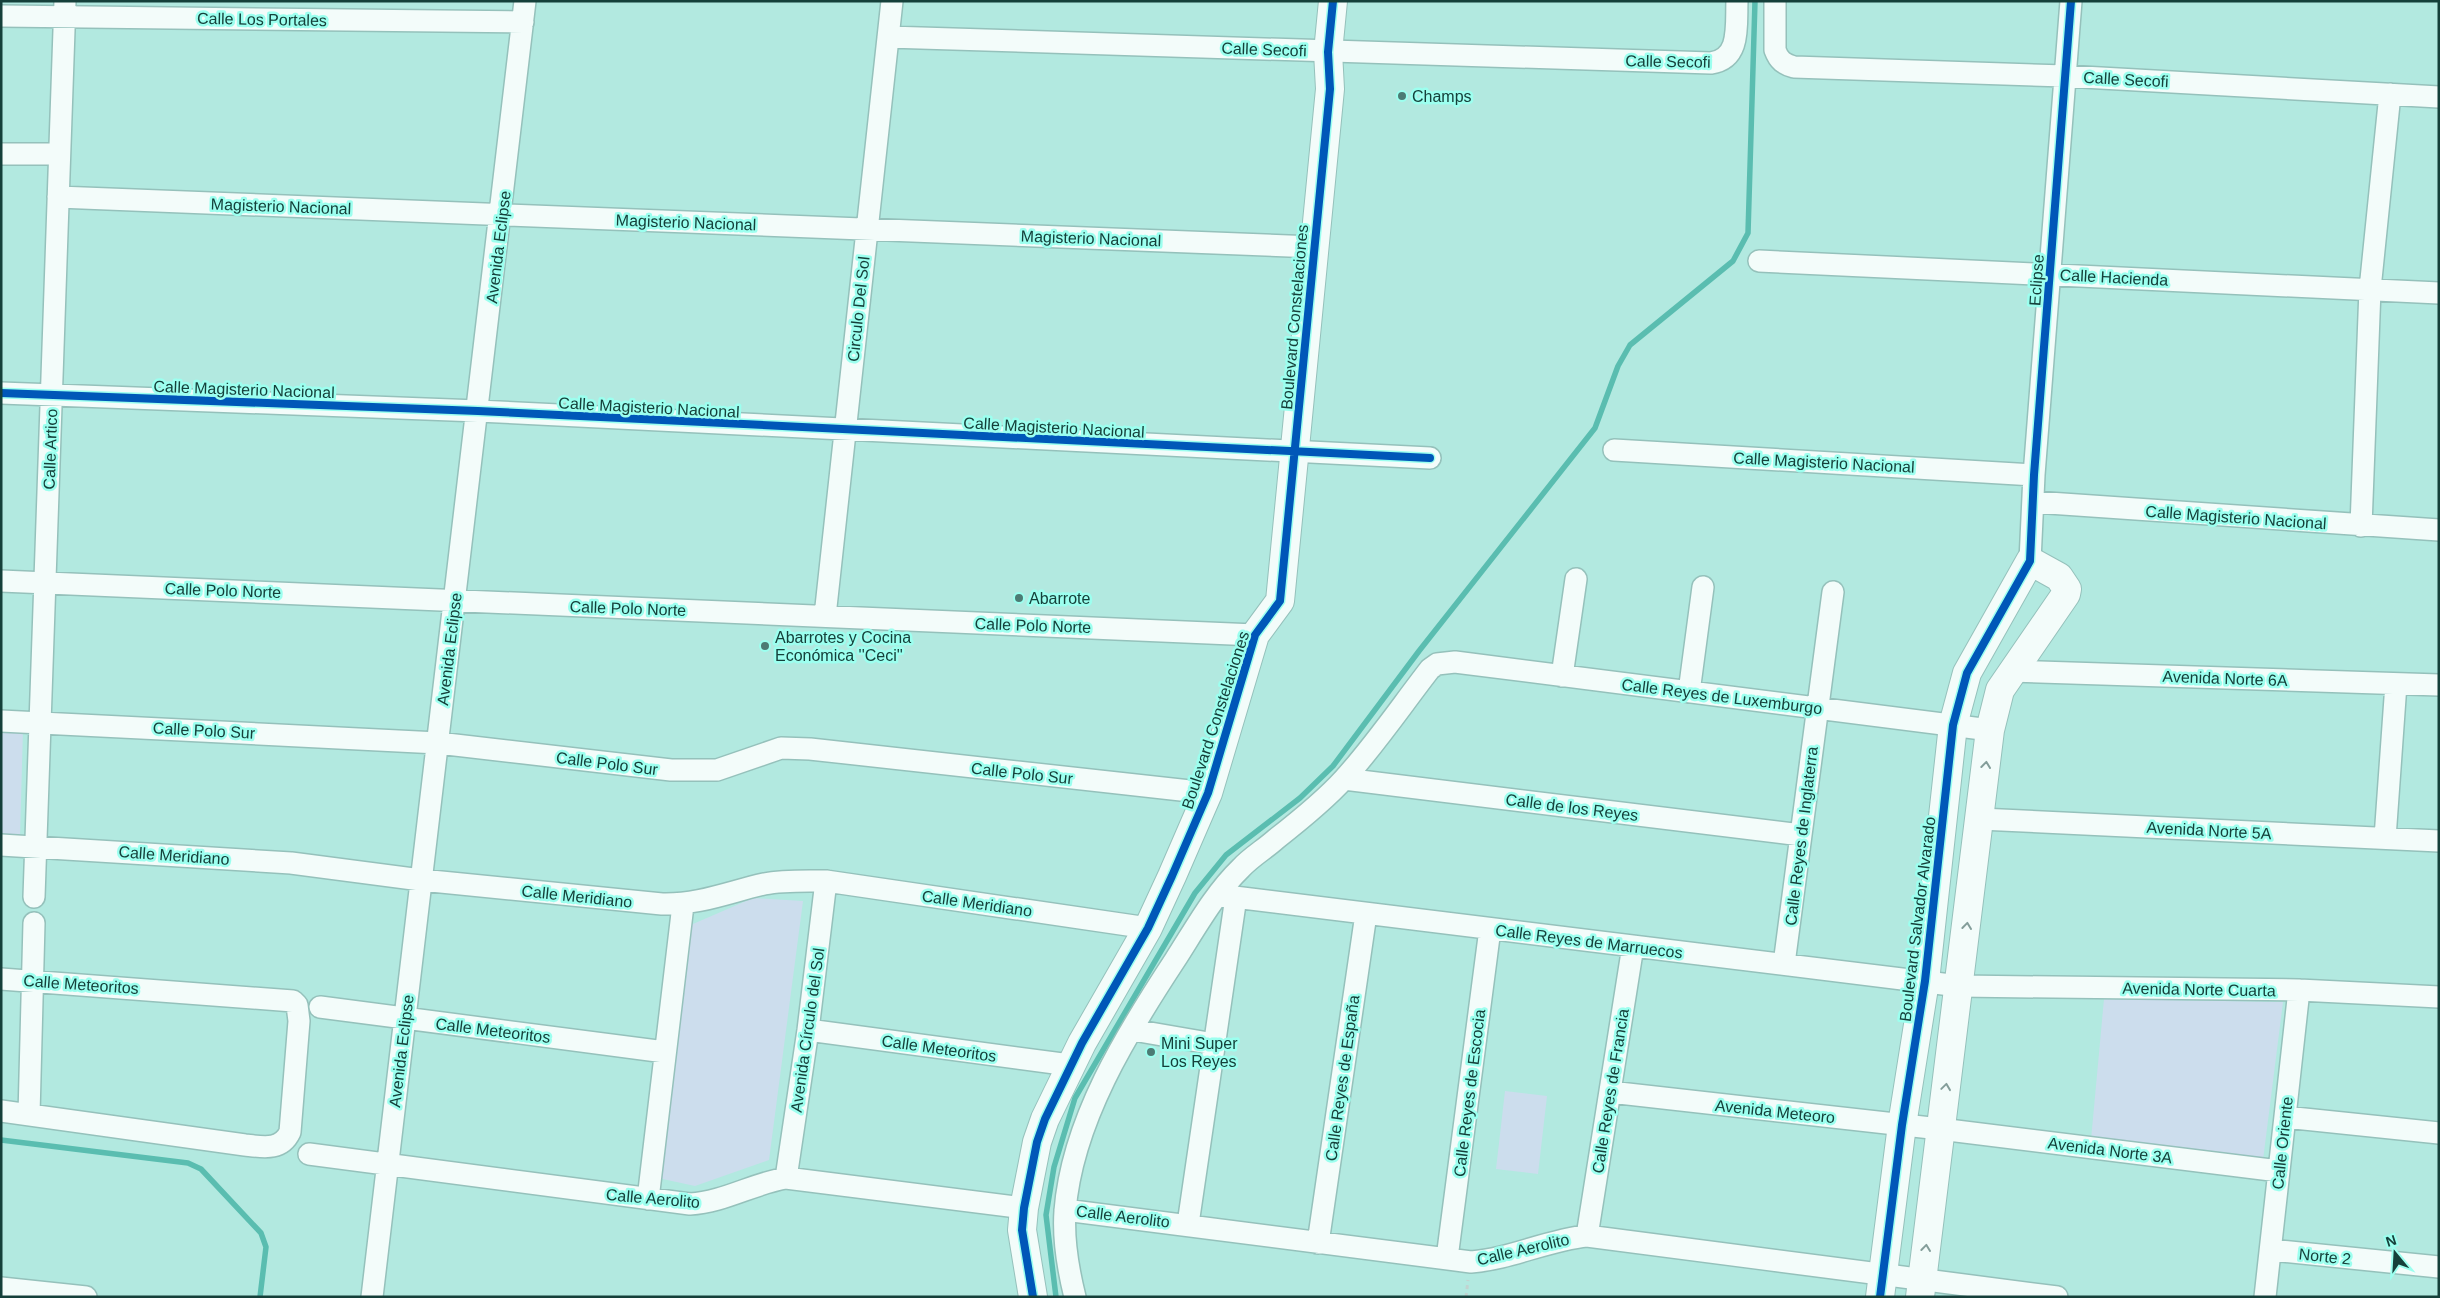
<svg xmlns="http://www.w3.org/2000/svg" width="2440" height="1298" viewBox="0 0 2440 1298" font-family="Arial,sans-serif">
	<rect width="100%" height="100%" fill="#b2e9e0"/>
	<!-- green -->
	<path fill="#ccdded" d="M1 729H23L20 837H1Z
		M753 898 803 901 769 1160 695 1186 658 1178 686 927Z
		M2104 999 2283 1002 2263 1160 2091 1140Z
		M1505 1091 1547 1096 1538 1174 1496 1169Z"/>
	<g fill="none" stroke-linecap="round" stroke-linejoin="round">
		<!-- stream -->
		<path stroke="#5abdb0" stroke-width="5.5" d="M1 1140 188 1163 201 1169 261 1233 266 1247 260 1297
			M1056 1297 1046 1215 1054 1167 1075 1098 1195 893 1226 855 1300 798 1333 766 1419 651 1595 428 1618 366 1630 345 1733 261 1748 233 1755 1"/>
		<defs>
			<path id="street" d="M1775 1V50C1779 61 1784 64 1794 67L2065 76 2439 97
				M1 16 523 22
				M888 37 1711 63C1741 59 1736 26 1737 1
				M1 154H59
				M58 197 1314 247
				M1759 261 2439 293
				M1 393 478 411 1430 458
				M1614 450 2034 475
				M2034 502 2439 530
				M2361 526 2370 289 2390 94
				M2030 561 2034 475 2071 1
				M1 581 1255 635
				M825 616 892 1
				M2011 671 2439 685
				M1562 676 1576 579
				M1689 692 1703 587
				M1 721 438 743 671 770H717L781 748 810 749 1208 793
				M1344 779 1801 835
				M1980 819 2439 841
				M2385 838 2396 684
				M1 845 291 863 421 880 662 904C698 905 729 892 764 884 784 880 805 881 826 881L1148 928
				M1218 895 1959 986 2299 990 2439 997
				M34 897 65 1
				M1784 964 1833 592
				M1 979 293 1001 297 1005 299 1021 290 1132C281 1151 263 1147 245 1145L1 1111
				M320 1007 665 1052
				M808 1030 1070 1065
				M1133 1030 1214 1044
				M1610 1092 1940 1129 2279 1171
				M29 1115 34 923
				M2285 1117 2439 1133
				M309 1154 690 1204C724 1202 752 1184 786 1178L1024 1208
				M786 1178 808 1030 826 881
				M648 1199 683 905
				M1065 1210 1471 1262C1511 1259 1547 1240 1587 1236L2057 1297
				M1188 1224 1236 897
				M1587 1236 1633 946
				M1318 1243 1366 914
				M2271 1250 2439 1267
				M1447 1258 1490 929
				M1 1288 86 1297
				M372 1297 525 1
				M1075 1297C1068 1269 1063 1239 1065 1211 1072 1121 1127 1033 1175 960 1195 929 1214 894 1241 868 1251 857 1265 849 1276 839 1299 821 1324 801 1344 779 1375 745 1402 705 1430 669L1437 664 1455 662 1990 730
				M2265 1297 2299 990"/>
			<path id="secondary" d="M1033 1297 1022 1230 1024 1208 1037 1142 1045 1119 1082 1043 1148 928 1172 876 1208 793 1255 635 1280 601 1330 89 1328 52 1333 1
				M1880 1297 1902 1125 1925 981 1953 725 1967 673 2030 561 2059 577 2067 589 2066 594 2000 690 1990 730 1920 1297"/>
		</defs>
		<!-- street casing -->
		<use href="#street" stroke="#95c1bb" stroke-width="24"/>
		<!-- secondary casing -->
		<use href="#secondary" stroke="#95c1bb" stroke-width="30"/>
		<!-- path -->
		<path stroke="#c2d3d0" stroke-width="3" stroke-dasharray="4 4" stroke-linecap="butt" d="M1466 1297 1468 1280"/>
		<!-- street -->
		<use href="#street" stroke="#f3fcfa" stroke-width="21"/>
		<!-- secondary -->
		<use href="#secondary" stroke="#f3fcfa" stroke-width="28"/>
		<defs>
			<path id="cycleway" d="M1 393 478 411 1430 458
				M1033 1297 1022 1230 1024 1208 1037 1142 1045 1119 1082 1043 1148 928 1172 876 1208 793 1255 635 1280 601 1330 89 1328 52 1333 1
				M1880 1297 1902 1125 1925 981 1953 725 1967 673 2030 561 2034 475 2071 1"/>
		</defs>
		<!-- cycleway casing -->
		<use href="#cycleway" stroke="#9cffef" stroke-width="11"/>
		<!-- cycleway -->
		<use href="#cycleway" stroke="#0057b8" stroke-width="8"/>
	</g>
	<!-- one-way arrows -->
	<defs><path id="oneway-chevron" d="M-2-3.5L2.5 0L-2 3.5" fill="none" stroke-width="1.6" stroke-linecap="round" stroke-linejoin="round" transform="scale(1.25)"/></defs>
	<g stroke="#849e9a">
		<use href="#oneway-chevron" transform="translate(1986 765) rotate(-83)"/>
		<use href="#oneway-chevron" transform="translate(1967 926) rotate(-83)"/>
		<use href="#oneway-chevron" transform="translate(1946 1087) rotate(-82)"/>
		<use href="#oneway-chevron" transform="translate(1926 1248) rotate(-83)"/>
	</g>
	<!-- markers -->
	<g fill="#4c7b74" stroke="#9cffef" stroke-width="2">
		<circle cx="1402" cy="96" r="5"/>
		<circle cx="1019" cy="598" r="5"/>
		<circle cx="765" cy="646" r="5"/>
		<circle cx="1151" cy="1052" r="5"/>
	</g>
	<g text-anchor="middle" stroke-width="5" stroke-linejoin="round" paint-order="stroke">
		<!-- street labels -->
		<g font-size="16" fill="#15403a" stroke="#9cffef">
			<text transform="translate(262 19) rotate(1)" y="6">Calle Los Portales</text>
			<text transform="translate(1264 49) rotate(2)" y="6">Calle Secofi</text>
			<text transform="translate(1668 61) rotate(1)" y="6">Calle Secofi</text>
			<text transform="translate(2126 79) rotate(3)" y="6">Calle Secofi</text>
			<text transform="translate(281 206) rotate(2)" y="6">Magisterio Nacional</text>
			<text transform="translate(686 222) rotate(2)" y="6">Magisterio Nacional</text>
			<text transform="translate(1091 238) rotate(2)" y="6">Magisterio Nacional</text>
			<text transform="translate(498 247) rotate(-83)" y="6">Avenida Eclipse</text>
			<text transform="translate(2114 277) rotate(3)" y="6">Calle Hacienda</text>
			<text transform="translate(2036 280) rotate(-86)" y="6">Eclipse</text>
			<text transform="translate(858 309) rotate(-84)" y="6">Circulo Del Sol</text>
			<text transform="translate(1294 317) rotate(-85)" y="6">Boulevard Constelaciones</text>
			<text transform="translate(244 389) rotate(2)" y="6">Calle Magisterio Nacional</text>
			<text transform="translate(649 407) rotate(3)" y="6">Calle Magisterio Nacional</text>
			<text transform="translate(1054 427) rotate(3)" y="6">Calle Magisterio Nacional</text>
			<text transform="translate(50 449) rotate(-88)" y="6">Calle Artico</text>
			<text transform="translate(1824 462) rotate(3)" y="6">Calle Magisterio Nacional</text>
			<text transform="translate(2236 517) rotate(4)" y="6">Calle Magisterio Nacional</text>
			<text transform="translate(223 590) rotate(2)" y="6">Calle Polo Norte</text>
			<text transform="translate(628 608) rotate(2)" y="6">Calle Polo Norte</text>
			<text transform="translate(1033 625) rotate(2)" y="6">Calle Polo Norte</text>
			<text transform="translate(449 649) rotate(-83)" y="6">Avenida Eclipse</text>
			<text transform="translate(2225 678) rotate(2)" y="6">Avenida Norte 6A</text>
			<text transform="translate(1722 696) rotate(7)" y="6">Calle Reyes de Luxemburgo</text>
			<text transform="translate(1215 720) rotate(-72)" y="6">Boulevard Constelaciones</text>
			<text transform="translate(204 730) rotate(3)" y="6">Calle Polo Sur</text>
			<text transform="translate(607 763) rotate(7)" y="6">Calle Polo Sur</text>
			<text transform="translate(1022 773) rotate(6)" y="6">Calle Polo Sur</text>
			<text transform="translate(1572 807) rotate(7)" y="6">Calle de los Reyes</text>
			<text transform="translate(2209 830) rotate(3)" y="6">Avenida Norte 5A</text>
			<text transform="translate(1801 836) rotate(-83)" y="6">Calle Reyes de Inglaterra</text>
			<text transform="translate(174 855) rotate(4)" y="6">Calle Meridiano</text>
			<text transform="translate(577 896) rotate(6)" y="6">Calle Meridiano</text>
			<text transform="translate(977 903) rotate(8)" y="6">Calle Meridiano</text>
			<text transform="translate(1917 919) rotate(-83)" y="6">Boulevard Salvador Alvarado</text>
			<text transform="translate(1589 941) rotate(7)" y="6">Calle Reyes de Marruecos</text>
			<text transform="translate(81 984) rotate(4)" y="6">Calle Meteoritos</text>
			<text transform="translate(2199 989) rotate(1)" y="6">Avenida Norte Cuarta</text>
			<text transform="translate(493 1030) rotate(7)" y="6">Calle Meteoritos</text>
			<text transform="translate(807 1030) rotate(-82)" y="6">Avenida Círculo del Sol</text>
			<text transform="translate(939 1048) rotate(8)" y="6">Calle Meteoritos</text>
			<text transform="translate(401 1051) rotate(-83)" y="6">Avenida Eclipse</text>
			<text transform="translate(1342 1078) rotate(-82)" y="6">Calle Reyes de España</text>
			<text transform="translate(1610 1091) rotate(-81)" y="6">Calle Reyes de Francia</text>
			<text transform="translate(1469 1093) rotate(-83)" y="6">Calle Reyes de Escocia</text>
			<text transform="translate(1775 1111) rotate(6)" y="6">Avenida Meteoro</text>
			<text transform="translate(2282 1143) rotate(-84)" y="6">Calle Oriente</text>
			<text transform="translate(2110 1150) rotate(7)" y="6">Avenida Norte 3A</text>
			<text transform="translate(653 1198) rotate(5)" y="6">Calle Aerolito</text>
			<text transform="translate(1123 1216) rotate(7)" y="6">Calle Aerolito</text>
			<text transform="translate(1523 1249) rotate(-13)" y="6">Calle Aerolito</text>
			<text transform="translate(2325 1256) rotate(6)" y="6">Norte 2</text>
		</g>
		<!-- poi labels -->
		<g font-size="16" fill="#15403a" stroke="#9cffef" text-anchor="start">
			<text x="1412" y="102">Champs</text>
			<text x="1029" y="604">Abarrote</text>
			<text x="775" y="643">Abarrotes y Cocina<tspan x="775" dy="18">Económica ''Ceci''</tspan></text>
			<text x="1161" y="1049">Mini Super<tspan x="1161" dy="18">Los Reyes</tspan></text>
		</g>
	</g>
	<!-- border -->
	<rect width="2440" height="1298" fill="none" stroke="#15403a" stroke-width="5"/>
	<!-- north arrow -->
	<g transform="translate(2395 1253) rotate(342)" stroke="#9cffef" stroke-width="4" paint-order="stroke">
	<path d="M0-4L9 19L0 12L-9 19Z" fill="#15403a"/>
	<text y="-8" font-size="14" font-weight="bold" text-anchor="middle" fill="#15403a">N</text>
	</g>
</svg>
